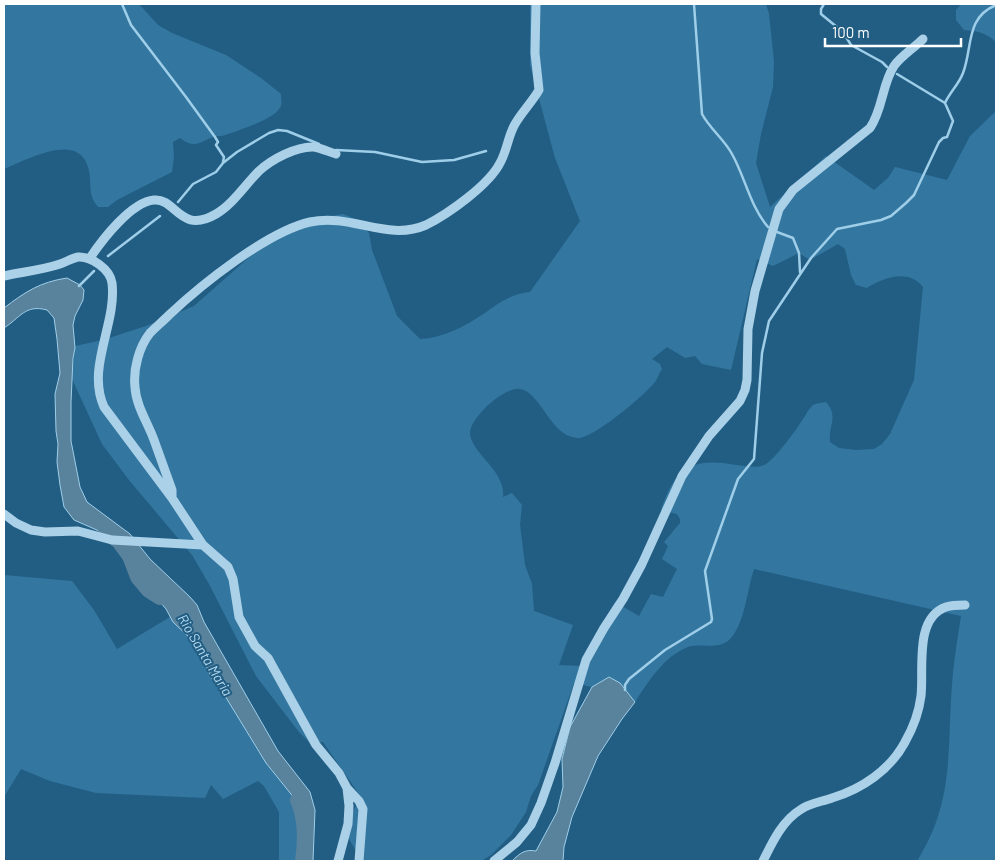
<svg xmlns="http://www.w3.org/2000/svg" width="1000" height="865" viewBox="0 0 1000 865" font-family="Barlow,sans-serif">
	<rect width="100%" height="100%" fill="#225e84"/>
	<!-- green -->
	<path fill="#3377a0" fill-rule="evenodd" d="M4 4H139L158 25 172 33 226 55 261 78 281 94C281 97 282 102 281 106 275 120 236 131 222 136 204 135 199 153 180 138L173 142 174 157 172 172 117 200 108 207H98C86 192 93 183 88 167 78 131 26 160 4 169Z
		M530 4H766L769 14 774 61 773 87 761 134 756 163 770 207 826 156 874 190 888 178 895 167 947 180 970 136 996 111V861H917C957 798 946 743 953 673 955 654 958 635 961 616L754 569C747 589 745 625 729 640 718 650 700 643 688 647 664 656 648 682 635 702L620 683 609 677 592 687 574 683 538 785 531 796 526 812 511 835 491 855 481 861H398C384 859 376 861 362 861L346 834 350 817 361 797 323 742 311 744 299 732 256 676 209 584 192 555 129 480 102 444 72 379 75 346 103 340 146 326 194 306 263 245 313 219 343 214 358 220 369 233 372 250 397 316 420 339C444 338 465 326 485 313 500 302 511 294 530 292L580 221 555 158 530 65ZM838 244 845 249 851 275 856 285 867 288C884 277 909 269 923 287L914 380 890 434 882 444 874 449 856 450 839 448 830 442C828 425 839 417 826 402 823 403 818 403 815 404 809 407 807 414 803 419 797 429 775 459 766 464 757 469 746 466 736 465 691 457 675 468 661 510L677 514 680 519V523L664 542 668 546 662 559 677 569 663 597 651 594 639 616 615 602 593 639 581 666 559 665 573 625 534 611 532 584 525 565 520 525 522 505 512 493 503 497C506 471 472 454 470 434 469 418 505 386 520 389 537 391 548 424 565 434 568 436 575 438 579 438 595 437 645 395 655 382 658 378 659 373 662 369L660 364 652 359 667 347 685 358 695 356 702 364 731 370 757 259 773 266 799 253 810 260Z
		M961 4H996V42C986 33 978 31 964 30L956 20V10Z
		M4 575 72 581 94 610 117 649 170 617 173 622 191 639 201 654 212 679 222 691 266 763 299 804C307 821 306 842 302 861H279V812L264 786 258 781 223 799 211 785 205 798 96 793 50 781 21 769 4 797Z"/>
	<!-- water -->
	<path fill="#59839d" stroke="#9fcee9" d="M67 278 80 285 84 290 83 300 75 316 73 325 75 348 73 358 71 402V441L80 487 87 502 130 534 150 559 190 597 197 605 204 622 278 751 310 792 315 810 313 861H302C306 842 307 821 299 804L266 763 222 691 212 679 201 654 191 639 173 622 166 609 139 577 132 555 127 549 114 543 99 531 74 520 64 507 60 485 57 462 58 444 56 431 55 394 60 373 57 339 54 318 47 310C25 304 20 318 4 328V308C25 292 40 282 67 278Z
		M609 677 620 683 635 702 622 719 598 756 572 817 564 847 563 861H512C520 853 525 849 536 851L557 812 563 787 562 759 570 727 592 687Z"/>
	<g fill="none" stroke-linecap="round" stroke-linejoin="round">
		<!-- stream -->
		<path stroke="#9fcee9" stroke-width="2.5" d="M122 4 131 25 186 97 215 137 218 142 216 145 224 157 223 162
			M694 4 702 114C710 129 724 139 732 154 745 177 750 206 768 227
			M824 4 821 9V14L843 32 851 45 882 62 887 67
			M945 103C950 92 959 84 963 73 973 47 965 18 996 5
			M336 150 375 152 422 162 454 160 486 151
			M178 202 193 184 216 172 223 163 237 152 269 133 278 130 287 131 319 144
			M777 232 793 238 799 253 800 272
			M108 256 160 216
			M79 286 94 271
			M625 690V685L629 679 665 650 711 622 712 619 705 571 738 479 754 459 762 353 769 321 811 258 837 229 881 220 891 216 906 203 914 195 939 142 943 138 947 137 953 121 945 103 897 74"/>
		<!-- river -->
		<path stroke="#59839d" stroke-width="16" d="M106 532 119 541 130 556 138 577 149 590 160 597
			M298 800C306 817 306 842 303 861"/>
		<!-- minor -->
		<path stroke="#abd1e8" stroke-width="9" d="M90 258C102 240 131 202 154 200 176 198 180 235 216 214 233 204 245 185 259 171 272 159 297 146 314 147 321 148 329 152 336 154
			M4 276C22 272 42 270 60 264 66 262 72 258 78 257 91 256 110 269 112 283 117 324 86 367 104 407L172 498 203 545 228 567 233 579 239 617 255 646 268 658 316 745 339 773 347 788 349 806 348 824 338 861
			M172 496V490C166 473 160 457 154 440 148 423 136 406 135 387 133 369 139 347 150 333 156 327 163 321 169 315 202 284 267 232 310 222 352 213 387 242 426 225 448 214 489 185 500 163 507 151 508 136 515 124 522 112 532 102 539 90L535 53 536 4
			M4 514 16 523 31 530 45 532 78 531 112 540 203 545
			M347 788 359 801 363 809 359 861
			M494 861 517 842 531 825 541 803 555 763 586 660 604 628 623 599 642 564 682 476 709 436 740 401 745 390 747 380 748 329 755 291 779 209 793 190 870 128C883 109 882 84 894 66 901 56 914 48 923 39
			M763 861C772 843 782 821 800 810 809 803 821 802 832 798 862 789 890 770 905 742 913 728 919 712 921 696 924 669 914 618 946 607 952 605 959 605 965 605"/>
	</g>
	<g text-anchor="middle" stroke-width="4" stroke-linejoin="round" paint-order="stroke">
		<!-- water labels -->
		<g font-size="14" font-style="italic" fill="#b6dbf0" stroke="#225e84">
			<text transform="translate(205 655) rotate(59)" y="5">Rio Santa Maria</text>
		</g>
	</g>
	<!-- border -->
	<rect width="1000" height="865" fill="none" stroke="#ffffff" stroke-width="10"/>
	<!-- scale -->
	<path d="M825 38v8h136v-8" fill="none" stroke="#ffffff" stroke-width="2.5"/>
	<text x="832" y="38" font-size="15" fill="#ffffff" stroke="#225e84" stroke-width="4" paint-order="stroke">100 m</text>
</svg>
